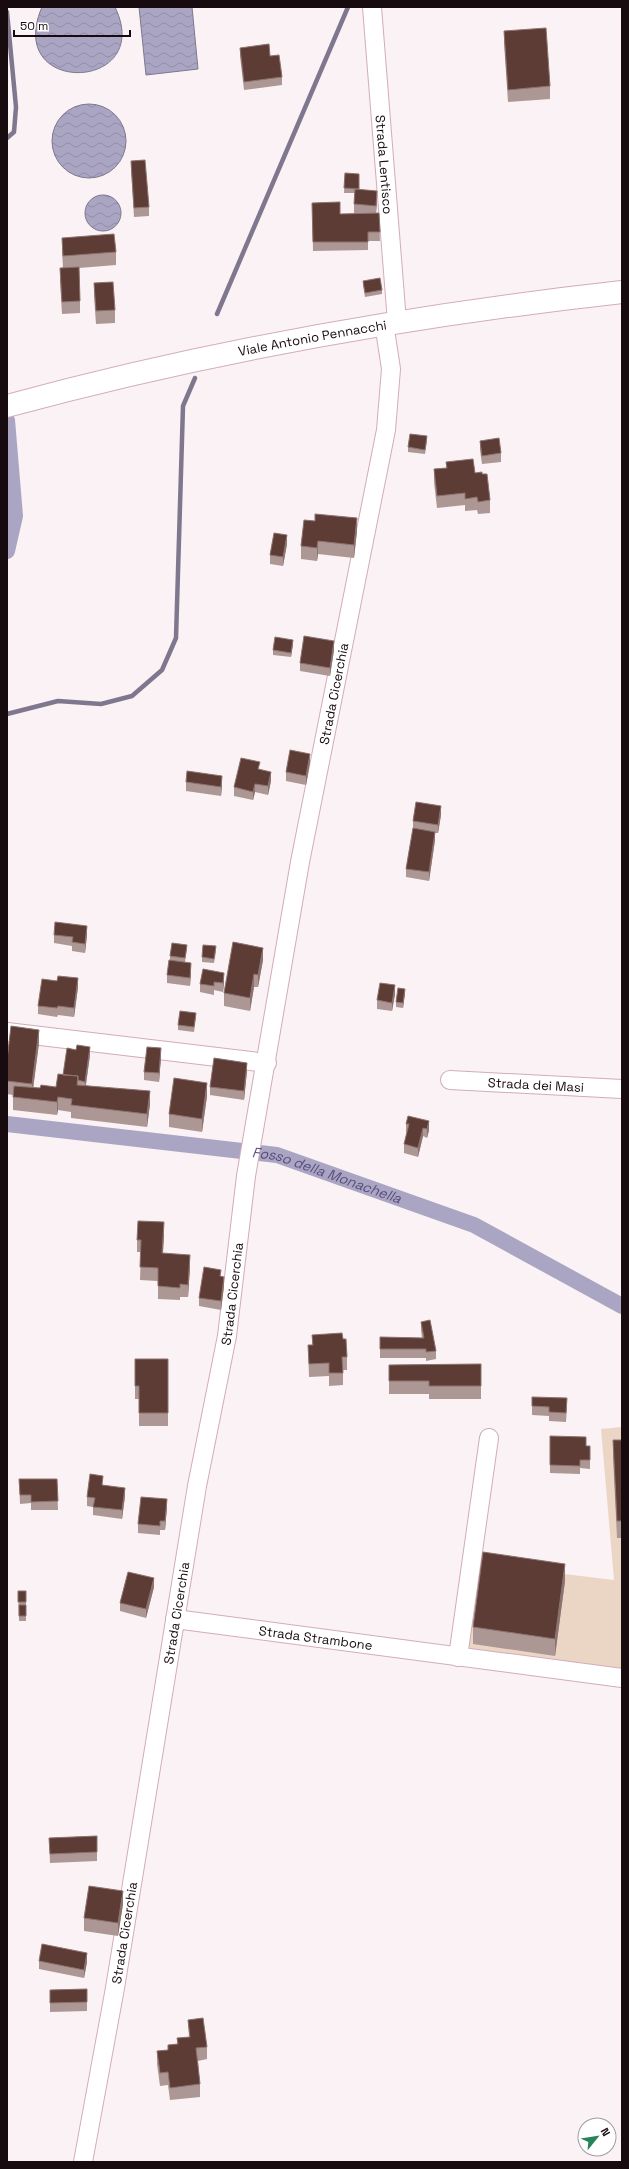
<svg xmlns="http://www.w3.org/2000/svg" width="629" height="2169" viewBox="0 0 629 2169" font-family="'Space Grotesk',sans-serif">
	<defs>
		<pattern id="water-waves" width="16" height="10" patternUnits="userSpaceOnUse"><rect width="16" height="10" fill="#aba5c4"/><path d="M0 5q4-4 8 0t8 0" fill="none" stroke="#928da7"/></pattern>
	</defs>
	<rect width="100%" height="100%" fill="#faf2f4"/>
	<!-- pitch -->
	<path fill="#ebd6c5" d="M622 1427V1673L466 1652 480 1564 614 1580 601 1429Z"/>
	<!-- water -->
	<path fill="url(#water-waves)" stroke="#7f778e" d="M42 7H115C156 92 3 97 42 7Z
		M139 7H192L198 69 146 75Z
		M52 141a37 37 0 1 1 74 0a37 37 0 1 1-74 0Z
		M85 213a18 18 0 1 1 36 0a18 18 0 1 1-36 0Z"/>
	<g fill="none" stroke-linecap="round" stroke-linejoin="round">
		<!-- stream -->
		<path stroke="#7f778e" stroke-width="4.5" d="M7 12 16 107 14 132 7 138
			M217 314 348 7
			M7 714 58 701 101 704 132 696 162 670 176 638 183 406 195 378"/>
		<!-- canal -->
		<g stroke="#aba5c4" stroke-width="16">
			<path d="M7 420 15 516 7 551"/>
			<path id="s1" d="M7 1124 277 1155 474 1225 622 1306"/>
		</g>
		<defs>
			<g id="minor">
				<path id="s2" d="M372 7 397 322"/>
				<path d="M7 1032 267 1063"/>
				<path id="s3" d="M450 1080 622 1089"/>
				<path id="s4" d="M175 1619 622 1678"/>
				<path d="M458 1657 489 1438"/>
				<path id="s5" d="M83 2162 115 1988 197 1486 227 1336 246 1176 300 862 386 430 391 369 384 323"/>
			</g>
			<g id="secondary">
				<path id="s6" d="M7 406C208 351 415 315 622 292"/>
			</g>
		</defs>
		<!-- minor casing -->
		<use href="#minor" stroke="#d3acb8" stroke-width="20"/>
		<!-- secondary casing -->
		<use href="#secondary" stroke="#d3acb8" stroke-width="24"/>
		<!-- minor -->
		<use href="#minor" stroke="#fff" stroke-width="18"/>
		<!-- secondary -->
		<use href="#secondary" stroke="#fff" stroke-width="22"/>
	</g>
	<!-- wall -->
	<path fill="#ac9795" d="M504 31 550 86V99L508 102 504 43Z
		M240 48 282 77V85L244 90 240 56Z
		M131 161 149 207V216L134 217 131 170Z
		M345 173 359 189 377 199 376 213H379L380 241H368V250L313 251 312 203 340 214H364L354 213V193H344Z
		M62 238 116 252V265L79 268 80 301V313L62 314 60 281V268H63L62 251Z
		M363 281 382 290V294L365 297 363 285Z
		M94 283 115 310V323L96 324 94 296Z
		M427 441 425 454 408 452V447Z
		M480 441 501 453V462L482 464 480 450Z
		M446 462 475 473 482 474 490 500V513L478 514 477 510 465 511V505L437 508 434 482V469L446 468Z
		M304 520 357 531 354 558 318 554 317 561 301 559V546Z
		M287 544 283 566 270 564V555Z
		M293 644 291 657 273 655V650Z
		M334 650 330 676 300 671V663Z
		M310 762 306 785 286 781V772Z
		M260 769 271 781 268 795 255 792 253 800 234 796V787Z
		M186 782 222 785 221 796 186 791Z
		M441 815 438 833H435V840L429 881 406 877V869L413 828V821Z
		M54 935H87L85 953 72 951V946L54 943Z
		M187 949 185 962 191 971 190 986 167 983V975L170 960V956Z
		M216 951 214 963 202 962V957Z
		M263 960 258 987H254L250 1011 224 1006V993Z
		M203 969 224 982 223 992 214 990V995L200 992V984Z
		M78 987 74 1017 58 1015 57 1017 38 1014V1006Z
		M405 993 403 1008 396 1007V1002Z
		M395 994 392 1011 377 1009V1000Z
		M196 1017 194 1032 178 1030V1025Z
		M39 1043 33 1088H40L56 1087 63 1075 90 1055 86 1085 150 1104 147 1127 71 1118V1112L58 1110 57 1115 13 1110V1095L7 1094V1060Z
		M161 1057 159 1082 144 1080V1072Z
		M247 1071 244 1100 210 1095V1087Z
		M207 1096 202 1132 169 1127V1114Z
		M408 1116 429 1130 427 1138 423 1136 418 1157 404 1153V1144L407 1133 406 1132V1124Z
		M164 1235 163 1254 190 1267 188 1297H180V1300L158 1299V1281L140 1280 141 1252H137V1240Z
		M221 1276 224 1286 221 1310 199 1306V1298Z
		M421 1322 436 1351V1359L426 1361V1358H380V1337L422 1338 421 1330Z
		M312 1335 343 1339 347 1357V1370H343V1385L329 1386V1376L309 1377 308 1345H312Z
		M135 1359H168V1426H139V1399H135Z
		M481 1364V1399H429V1394H389V1365Z
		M532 1406 567 1407 566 1422 549 1421V1416L532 1415Z
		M550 1436 586 1446H590V1469L580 1468V1474L550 1473Z
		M613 1440H622V1538H617L613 1457Z
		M19 1479H57L58 1510H31V1503L20 1504Z
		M103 1485 125 1496 122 1519 93 1515V1507L87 1506V1497Z
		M167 1507 165 1530H160V1535L138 1533V1524Z
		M565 1581 555 1656 473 1644V1627Z
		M154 1587 146 1618 120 1611V1603Z
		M18 1591H26V1621H19Z
		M97 1836V1861L50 1863 49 1838Z
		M123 1904 118 1936 84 1931V1918Z
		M39 1961 87 1962 84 1978 39 1969Z
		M87 1989V2011L50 2012V1990Z
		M188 2020 207 2047V2059L198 2061 200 2084V2097L170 2100 168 2085 160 2086 157 2064V2051L168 2050V2045L177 2044V2038L189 2037Z"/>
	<!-- shaded-wall -->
	<path fill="#8c736f" d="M377 191V199L376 214V206Z
		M357 518V531L354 558V545Z
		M287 535V544L283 566V557Z
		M318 541V554L317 561V548Z
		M293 640V644L291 657V653Z
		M334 641V650L330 676V668Z
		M310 754V762L306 785V776Z
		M271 772V781L268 795V786Z
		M222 776V785L221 796V787Z
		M255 784V792L253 800V792Z
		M441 806V815L438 833V825Z
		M435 832V840L429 881V872Z
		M87 926V935L85 953V944Z
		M263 948V960L258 987V975Z
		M191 963V971L190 986V978Z
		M224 973V982L223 992V983Z
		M254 974V987L250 1011V998Z
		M78 978V987L74 1017V1008Z
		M395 985V994L392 1011V1003Z
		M405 989V993L403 1008V1003Z
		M39 1030V1043L32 1097V1084Z
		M90 1047V1055L85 1090V1082Z
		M161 1048V1057L159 1082V1073Z
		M247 1063V1071L244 1100V1091Z
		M207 1083V1096L202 1132V1119Z
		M150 1091V1104L147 1127V1114Z
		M58 1097V1110L57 1115V1102Z
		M429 1121V1130L427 1138V1129Z
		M423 1128V1136L418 1157V1148Z
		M164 1222V1235L162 1266V1253Z
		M190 1255V1267L188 1297V1285Z
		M224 1277V1286L221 1310V1301Z
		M125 1488V1496L122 1519V1510Z
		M167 1499V1507L165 1530V1521Z
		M565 1564V1581L555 1656V1639Z
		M154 1578V1587L146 1618V1609Z
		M123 1891V1904L118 1936V1923Z
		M87 1953V1962L84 1978V1970Z"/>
	<!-- building -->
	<path fill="#5d3c36" stroke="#8c736f" d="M546 28 550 86 508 90 504 31Z
		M269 44 270 56 279 55 282 77 244 82 240 48Z
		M145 160 149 207 134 208 131 161Z
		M345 173 359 174V189L344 188Z
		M355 189 377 191 376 206 354 204Z
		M340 202V214L379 213 380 232H368V242H313L312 203Z
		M114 234 116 252 63 256 62 238Z
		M79 267 80 301 62 302 60 268Z
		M380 278 382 290 365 293 363 281Z
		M113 282 115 310 96 311 94 283Z
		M410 434 427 436 425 450 408 447Z
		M499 438 501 453 482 456 480 441Z
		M473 459 475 473 482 472V474H487L490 500 478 502 477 497 465 499V493L437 496 434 469 447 468 446 462Z
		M315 514 357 518 354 545 318 541 317 548 301 546 304 520 315 521Z
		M274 533 287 535 283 557 270 555Z
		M304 636 334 641 330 668 300 663Z
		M275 637 293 640 291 653 273 650Z
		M290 750 310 754 306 776 286 772Z
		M241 758 260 762 258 769 271 772 268 786 255 784 253 792 234 787Z
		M187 771 222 776 221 787 186 782Z
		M416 802 441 806 438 825 413 821Z
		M413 828 435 832 429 872 406 869Z
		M55 922 87 926 85 944 72 942 73 937 54 935Z
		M233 942 263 948 258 975 254 974 250 998 224 993Z
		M172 943 187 945 185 958 170 956Z
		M203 945 216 946 214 959 202 957Z
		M169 960 191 963 190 978 167 975Z
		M203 969 224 973 223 983 214 982V986L200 984Z
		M58 976 78 978 74 1008 58 1006 57 1008 38 1006 42 979 57 981Z
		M380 983 395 985 392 1003 377 1000Z
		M398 988 405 989 403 1003 396 1002Z
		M180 1011 196 1013 194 1027 178 1025Z
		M11 1026 39 1030 32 1084 7 1081V1060Z
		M77 1045 90 1047 85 1082 78 1080V1076L63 1075 67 1048 76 1050Z
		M147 1047 161 1048 159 1073 144 1072Z
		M214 1058 247 1063 244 1091 210 1087Z
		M58 1074 78 1076 77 1085 150 1091 147 1114 71 1105 72 1099 58 1097 57 1102 13 1097 14 1086 40 1088 41 1085 56 1087Z
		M174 1078 207 1083 202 1119 169 1114Z
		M408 1116 429 1121 427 1129 423 1128 418 1148 404 1144 409 1124H406Z
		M138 1221 164 1222 162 1253 190 1255 188 1285 180 1284V1288L158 1286V1268L140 1267 141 1240H137Z
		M204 1267 221 1270 220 1276 224 1277 221 1301 199 1298Z
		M430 1320 436 1351 426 1352V1349H380V1337L424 1338 421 1322Z
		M342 1333 343 1339H346L347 1357H342L343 1373H329V1363L309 1364 308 1345H313L312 1335Z
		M135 1359H168V1413H139V1386H135Z
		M481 1364V1386H429V1381H389V1365Z
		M532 1397 567 1398 566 1413 549 1412V1407L532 1406Z
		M550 1436 586 1437V1446H590V1460H580V1466L550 1465Z
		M613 1440H622V1521H617Z
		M90 1474 103 1476 102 1485 125 1488 122 1510 93 1507 95 1498 87 1497Z
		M19 1479H57L58 1501 31 1502V1495H20Z
		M141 1497 167 1499 165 1521H160V1526L138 1524Z
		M483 1552 565 1564 555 1639 473 1627Z
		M128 1572 154 1578 146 1609 120 1603Z
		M18 1591H26V1602H18Z
		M19 1605H26V1616H19Z
		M97 1836V1852L50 1854 49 1838Z
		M89 1886 123 1891 118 1923 84 1918Z
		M42 1944 87 1953 84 1970 39 1961Z
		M87 1989V2002L50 2003V1990Z
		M203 2018 207 2047 196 2048 200 2084 170 2088 168 2072 160 2073 157 2051 168 2050V2045L178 2044 177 2038 190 2037 188 2020Z"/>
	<g text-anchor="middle" stroke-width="4" stroke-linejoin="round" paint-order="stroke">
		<!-- street labels -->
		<g font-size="13" fill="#170b0f" stroke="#fff">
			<text dy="5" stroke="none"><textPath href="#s2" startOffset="158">Strada Lentisco</textPath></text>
			<text dy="5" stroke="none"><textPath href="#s6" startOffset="313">Viale Antonio Pennacchi</textPath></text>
			<text dy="5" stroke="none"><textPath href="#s5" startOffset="1490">Strada Cicerchia</textPath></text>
			<text dy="5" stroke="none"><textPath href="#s3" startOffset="86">Strada dei Masi</textPath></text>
			<text dy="5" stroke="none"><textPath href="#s5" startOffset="881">Strada Cicerchia</textPath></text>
			<text dy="5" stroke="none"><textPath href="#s5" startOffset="557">Strada Cicerchia</textPath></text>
			<text dy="5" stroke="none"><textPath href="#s4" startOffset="142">Strada Strambone</textPath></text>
			<text dy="5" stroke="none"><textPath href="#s5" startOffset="233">Strada Cicerchia</textPath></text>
		</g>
		<!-- water labels -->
		<g font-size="14" font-style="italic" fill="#574c7a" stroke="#fff">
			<text dy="5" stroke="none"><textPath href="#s1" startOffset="325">Fosso della Monachella</textPath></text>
		</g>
	</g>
	<!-- border -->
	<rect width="629" height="2169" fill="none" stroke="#170b0f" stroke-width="16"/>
	<!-- north arrow -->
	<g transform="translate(597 2137) rotate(60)"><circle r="19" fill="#ffffff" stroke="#a29d9f"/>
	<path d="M0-3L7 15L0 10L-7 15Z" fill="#288359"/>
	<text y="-6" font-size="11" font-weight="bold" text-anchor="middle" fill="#170b0f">N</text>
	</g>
	<!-- scale -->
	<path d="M14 30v6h116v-6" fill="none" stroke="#170b0f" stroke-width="2"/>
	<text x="20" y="30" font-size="12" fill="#170b0f" stroke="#ffffff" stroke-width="3" paint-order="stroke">50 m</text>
</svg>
